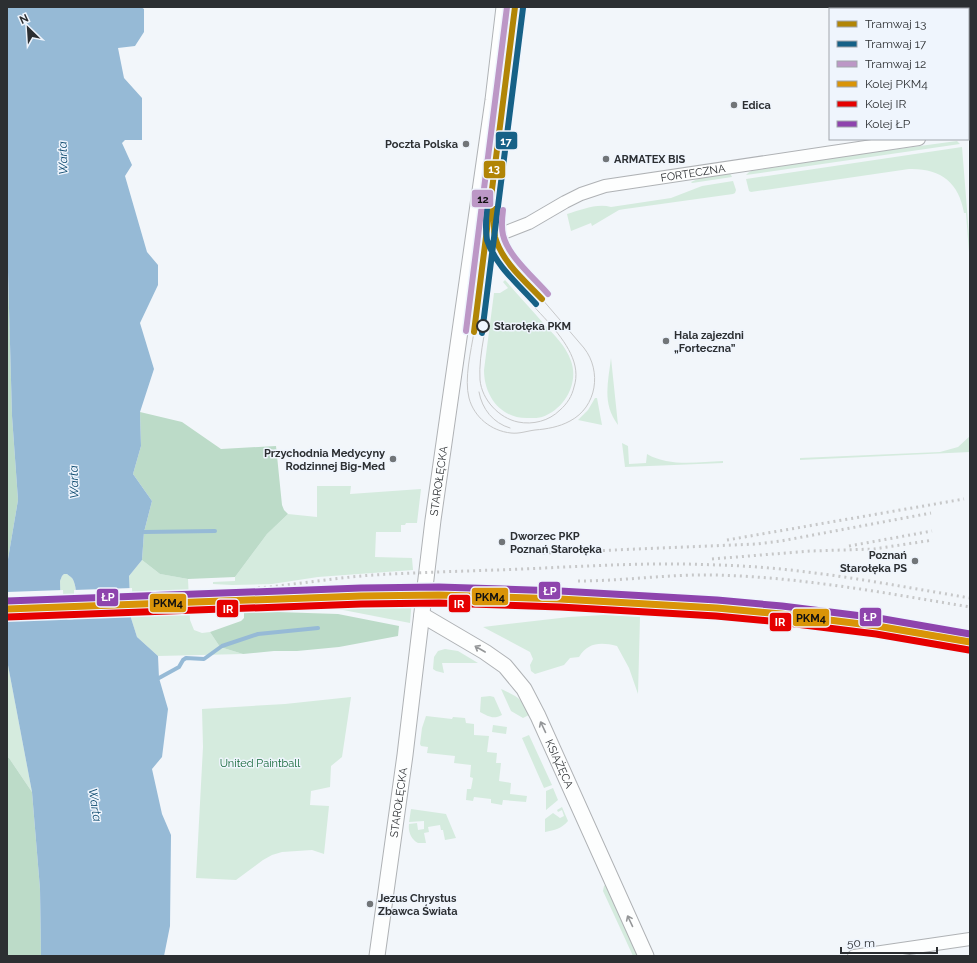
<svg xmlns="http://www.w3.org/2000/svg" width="977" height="963" viewBox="0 0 977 963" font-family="Raleway,sans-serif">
	<rect width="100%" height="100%" fill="#f2f6fa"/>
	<!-- green -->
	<path fill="#d5ebde" d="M523 21H525L515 98H512Z
		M511 106H514L501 207V192Z
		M957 141 960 144 746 175 748 173 751 171 853 155Z
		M962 147 970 247V265L966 213H964C959 182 940 168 909 169L751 192 749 191 746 179Z
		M730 173 732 177 692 183 691 182 700 178Z
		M733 181 736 190 735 193 733 194 625 209 619 210 592 226 591 223 571 231 567 214C581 210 597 203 611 207L671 198 702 186Z
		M505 280C518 295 531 309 544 324 554 335 566 346 571 361 579 383 565 409 542 417 539 418 534 418 530 418 502 420 484 397 484 370L494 293H500L508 288 503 282Z
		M611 358 618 425C602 404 608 383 611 358Z
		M595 398H597L602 425 578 420 588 410Z
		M970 436V452L800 460V458L940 452 958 447Z
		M622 443 628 446 629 464 646 463 647 454C669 467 698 462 723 461V463L625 467Z
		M317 486H351L350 494 421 489 417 523H406L405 525H401V532H376L375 557 412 558 413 570 318 577 272 584 232 585 213 584V582L235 581V577L267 534 288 514 317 517Z
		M142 560 160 574 188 579 190 620 194 630 202 633 210 632 220 647 243 654 158 656 137 637 131 618 129 576Z
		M64 574H67C68 575 70 576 72 578 78 586 77 610 74 619 69 621 65 619 61 615L60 581 62 576Z
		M412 599 410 623 338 609 240 605 364 602 399 601Z
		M604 615 640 617 638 694 629 668 617 646C601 642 588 642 579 657L570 658 564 665 535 674 531 671 530 665 533 659 530 652 483 627 569 617Z
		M445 649 458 651 478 663H442L444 673 436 671 433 669 434 657 438 651Z
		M7 660 32 792 9 758 7 757Z
		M501 689C517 696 522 699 531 714L523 718 511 711Z
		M490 696 494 697 502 715C493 720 488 716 480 712L481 697Z
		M351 697 342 757 331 766 330 787 311 791 310 805 329 806 324 854 312 850 282 852 272 855 263 860 236 880 196 878 203 747 202 709 285 704Z
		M426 716 452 719 453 717 465 718 466 723 474 724V735L489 736 487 752 497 753 496 763H501L499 781 511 783 510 794 527 796 526 802 503 800 502 805 491 803V799L474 797 473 801 466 800 467 789H471L473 778 470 777 471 765 454 763 455 756 427 753 428 747 421 746 420 744 422 728Z
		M493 725 507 727 506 734 492 732Z
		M529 735 552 785 544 788 522 738Z
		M553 788 558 800 546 810V791Z
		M562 807 568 821C561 829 555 830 545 832V819L553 813 560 818 564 816 562 810 558 812 557 810Z
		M411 809 446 814 456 838 445 840 443 830H441L440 825 428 827 429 832 424 833 426 843H418C411 839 408 832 409 824L417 823 418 830 424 829V821L409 822Z
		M607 883 640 956H633L603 891 604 886Z"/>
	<!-- forest -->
	<path fill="#bcdbc8" d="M7 236 12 416 18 500 7 565Z
		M140 412 182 422 221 449 276 446 282 505 284 510 288 514 267 534 235 577 188 579 160 574 142 560 144 532 152 501 133 474 141 446Z
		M244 611 338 614 399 626 398 636 339 647 297 651H274L243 654 220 647 210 632 241 621 244 618Z
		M7 757 9 758 32 792 40 889 41 956H7Z"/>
	<!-- water -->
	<path fill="#96bad6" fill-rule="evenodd" d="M7 7H141L144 9V32L135 46 118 48 124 78 142 98V140H125L122 143 132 165 125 176 147 252 158 265V285L140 323 154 369 140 412 141 446 133 474 152 501 144 532 142 560 129 576 131 618 137 637 158 656 159 678 168 709 162 757 152 769 162 814 171 835 170 926 164 956H41L40 889 32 792 7 660V565L18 500 12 416 7 236ZM64 574H67C68 575 70 576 72 578 78 586 77 610 74 619 69 621 65 619 61 615L60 581 62 576Z"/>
	<!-- pier -->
	<path fill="#f2f6fa" d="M132 588 133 612 74 614V590Z
		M63 590 64 614 7 617V592Z"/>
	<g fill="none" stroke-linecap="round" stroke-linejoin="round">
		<!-- stream -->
		<path stroke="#96bad6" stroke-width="4" d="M144 532 215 531
			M159 678 179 667 183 660 186 658 204 659 222 646 258 634 318 628"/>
		<defs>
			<g id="minor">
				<path d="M968 132H970"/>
				<path id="s1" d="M475 226 506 232 529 223 565 202 581 194 605 186 919 139"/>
				<path d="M854 956 970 939"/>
			</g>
			<g id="tertiary">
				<path id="s2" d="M422 615 485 652 505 666 524 689 538 716 646 956"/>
				<path id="s3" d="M377 956 405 755 433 520 493 100 504 7"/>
			</g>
		</defs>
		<!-- minor casing -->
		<use href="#minor" stroke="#afb2b5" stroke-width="14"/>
		<!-- tertiary casing -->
		<use href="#tertiary" stroke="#afb2b5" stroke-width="17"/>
		<!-- minor -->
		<use href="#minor" stroke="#fdfefe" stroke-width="12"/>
		<!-- tertiary -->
		<use href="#tertiary" stroke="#fdfefe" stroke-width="15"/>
		<!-- tram -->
		<path stroke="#c7c8c9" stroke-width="1" d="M485 241C487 258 492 276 490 293 489 320 478 353 480 380 482 400 499 418 518 422 533 425 549 421 560 410 567 404 572 396 574 387 589 342 514 299 497 260 491 247 492 233 494 218
			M474 332C471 351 464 379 469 398 474 417 491 431 511 433 519 434 527 431 535 430 547 429 559 427 570 421 597 407 602 371 584 348L542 299
			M479 392C482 409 493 423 510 428"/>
		<!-- rail -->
		<path stroke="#c7c8c9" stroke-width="3" stroke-dasharray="2 4" stroke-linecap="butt" d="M727 540 964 499
			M849 546 932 531
			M543 553 756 544 781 541 931 513
			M712 559 810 551 874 549 933 540
			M578 581C623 581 669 574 714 575 801 577 885 593 970 607
			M246 589C289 586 331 578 373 575 423 572 473 571 523 569 588 566 652 562 717 565 802 567 886 584 970 598"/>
		<defs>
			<path id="rail-1" d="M7 609 361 596 439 595 560 599 717 608 781 614 877 626 970 642"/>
			<path id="rail-2" d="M7 617 361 604 439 603 560 607 716 616 780 622 876 634 969 650"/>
			<path id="rail-3" d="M7 601 361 588 439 587 560 591 717 600 782 606 878 618 970 634"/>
		</defs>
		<!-- rail-1 casing -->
		<use href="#rail-1" stroke="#eff5fd" stroke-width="10"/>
		<!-- rail-2 casing -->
		<use href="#rail-2" stroke="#eff5fd" stroke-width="10"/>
		<!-- rail-3 casing -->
		<use href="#rail-3" stroke="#eff5fd" stroke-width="10"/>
		<!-- rail-1 -->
		<use href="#rail-1" stroke="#d99408" stroke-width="7"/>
		<!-- rail-2 -->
		<use href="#rail-2" stroke="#e50000" stroke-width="7"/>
		<!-- rail-3 -->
		<use href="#rail-3" stroke="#8e44ad" stroke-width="7"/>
		<defs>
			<path id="tram-1" d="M495 209C494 218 493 228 495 237 502 262 525 281 542 299
				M474 332 515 7"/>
			<path id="tram-2" d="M487 208C486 218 485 229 487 240 495 265 519 285 536 304
				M482 333 523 8"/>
			<path id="tram-3" d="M503 210C502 218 501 227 503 235 508 256 533 277 548 294
				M466 331 507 7"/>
		</defs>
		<!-- tram-1 casing -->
		<use href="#tram-1" stroke="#eff5fd" stroke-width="9"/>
		<!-- tram-2 casing -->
		<use href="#tram-2" stroke="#eff5fd" stroke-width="9"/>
		<!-- tram-3 casing -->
		<use href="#tram-3" stroke="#eff5fd" stroke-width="9"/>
		<!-- tram-1 -->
		<use href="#tram-1" stroke="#b18506" stroke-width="6"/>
		<!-- tram-2 -->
		<use href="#tram-2" stroke="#166187" stroke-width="6"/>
		<!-- tram-3 -->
		<use href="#tram-3" stroke="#bc97c6" stroke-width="6"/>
	</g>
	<!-- one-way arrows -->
	<defs><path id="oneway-shaft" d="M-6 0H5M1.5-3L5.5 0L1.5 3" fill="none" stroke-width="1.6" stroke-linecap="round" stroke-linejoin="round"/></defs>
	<g stroke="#949698">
		<use href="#oneway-shaft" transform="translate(480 649) rotate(-150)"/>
		<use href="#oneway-shaft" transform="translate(543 727) rotate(-115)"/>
		<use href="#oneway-shaft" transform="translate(630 921) rotate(-115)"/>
	</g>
	<!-- markers -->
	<g fill="#717578" stroke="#eff5fd" stroke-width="1.5">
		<circle cx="734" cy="105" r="4"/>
		<circle cx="466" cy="144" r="4"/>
		<circle cx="606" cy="159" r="4"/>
		<circle cx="666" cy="341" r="4"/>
		<circle cx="393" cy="459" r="4"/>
		<circle cx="502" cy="542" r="4"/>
		<circle cx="915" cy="561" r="4"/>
		<circle cx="370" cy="904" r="4"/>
	</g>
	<circle fill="#eff5fd" stroke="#2c2f32" stroke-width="2" cx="483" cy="326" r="6"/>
	<g text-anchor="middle" stroke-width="3" stroke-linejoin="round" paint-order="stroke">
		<!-- poi labels -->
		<g font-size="11" font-weight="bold" fill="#2c2f32" stroke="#eff5fd" text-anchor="start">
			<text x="742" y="109">Edica</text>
			<text x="458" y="148" text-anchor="end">Poczta Polska</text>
			<text x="614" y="163">ARMATEX BIS</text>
			<text x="674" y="339">Hala zajezdni<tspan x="674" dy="13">„Forteczna”</tspan></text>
			<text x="385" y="457" text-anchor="end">Przychodnia Medycyny<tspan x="385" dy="13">Rodzinnej Big-Med</tspan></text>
			<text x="510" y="540">Dworzec PKP<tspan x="510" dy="13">Poznań Starołęka</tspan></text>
			<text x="907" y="559" text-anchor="end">Poznań<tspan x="907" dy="13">Starołęka PS</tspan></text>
			<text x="378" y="902">Jezus Chrystus<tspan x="378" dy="13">Zbawca Świata</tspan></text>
		</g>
		<!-- street labels -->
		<g font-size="11" fill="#2c2f32" stroke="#eff5fd">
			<text dy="4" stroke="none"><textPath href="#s1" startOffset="230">FORTECZNA</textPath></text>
			<text dy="4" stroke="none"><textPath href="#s3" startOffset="479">STAROŁĘCKA</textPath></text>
			<text dy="4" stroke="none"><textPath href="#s2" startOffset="210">KSIĄŻĘCA</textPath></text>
			<text dy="4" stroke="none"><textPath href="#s3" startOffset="155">STAROŁĘCKA</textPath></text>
		</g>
		<!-- stop labels -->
		<g font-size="11" font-weight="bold" fill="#2c2f32" stroke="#eff5fd" text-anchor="start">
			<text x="494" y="330">Starołęka PKM</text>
		</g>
		<!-- park labels -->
		<g font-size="11" fill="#156839" stroke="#eff5fd">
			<text x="260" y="767">United Paintball</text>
		</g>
		<!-- water labels -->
		<g font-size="12" font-style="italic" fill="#0d4a6f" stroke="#eff5fd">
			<text transform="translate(63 158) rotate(-92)" y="4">Warta</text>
			<text transform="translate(74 482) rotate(-92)" y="4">Warta</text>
			<text transform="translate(95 805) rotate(81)" y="4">Warta</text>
		</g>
	</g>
	<g stroke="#eff5fd" stroke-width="1.5">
		<rect x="495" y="131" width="23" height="19" rx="4" fill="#166187"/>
		<rect x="483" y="160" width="23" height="19" rx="4" fill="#b18506"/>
		<rect x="471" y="189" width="23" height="19" rx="4" fill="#bc97c6"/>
		<rect x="538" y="581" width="23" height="19" rx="4" fill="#8e44ad"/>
		<rect x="471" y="587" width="38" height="19" rx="4" fill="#d99408"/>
		<rect x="96" y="588" width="23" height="19" rx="4" fill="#8e44ad"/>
		<rect x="149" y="593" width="38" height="20" rx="4" fill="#d99408"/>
		<rect x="448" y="594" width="23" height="19" rx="4" fill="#e50000"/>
		<rect x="216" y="599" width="23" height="19" rx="4" fill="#e50000"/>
		<rect x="859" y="607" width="23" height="20" rx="4" fill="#8e44ad"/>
		<rect x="792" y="608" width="38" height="19" rx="4" fill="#d99408"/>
		<rect x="769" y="612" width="23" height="20" rx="4" fill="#e50000"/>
	</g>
	<g font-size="11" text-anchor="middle" font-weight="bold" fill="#fff">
		<text x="506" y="145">17</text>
		<text x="494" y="173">13</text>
		<text x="550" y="595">ŁP</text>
		<text x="108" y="601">ŁP</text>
		<text x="459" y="608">IR</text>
		<text x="228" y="613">IR</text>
		<text x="870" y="621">ŁP</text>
		<text x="780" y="626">IR</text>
	</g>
	<g font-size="11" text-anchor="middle" font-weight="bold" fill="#111">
		<text x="483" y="203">12</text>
		<text x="490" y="601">PKM4</text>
		<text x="168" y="607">PKM4</text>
		<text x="811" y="622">PKM4</text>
	</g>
	<!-- border -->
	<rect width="977" height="963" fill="none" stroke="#2c2f32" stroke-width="16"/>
	<!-- legend -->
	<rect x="829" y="8" width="140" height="132" fill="#eff5fd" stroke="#a1a6ac"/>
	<rect x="837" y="21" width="20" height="6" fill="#b18506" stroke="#a1a6ac"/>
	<text x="865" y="28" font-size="12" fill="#2c2f32">Tramwaj 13</text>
	<rect x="837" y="41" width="20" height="6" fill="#166187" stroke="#a1a6ac"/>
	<text x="865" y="48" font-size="12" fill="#2c2f32">Tramwaj 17</text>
	<rect x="837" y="61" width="20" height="6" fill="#bc97c6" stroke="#a1a6ac"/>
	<text x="865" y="68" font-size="12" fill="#2c2f32">Tramwaj 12</text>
	<rect x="837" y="81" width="20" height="6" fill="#d99408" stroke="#a1a6ac"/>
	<text x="865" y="88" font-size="12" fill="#2c2f32">Kolej PKM4</text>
	<rect x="837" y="101" width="20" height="6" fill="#e50000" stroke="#a1a6ac"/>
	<text x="865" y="108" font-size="12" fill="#2c2f32">Kolej IR</text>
	<rect x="837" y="121" width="20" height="6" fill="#8e44ad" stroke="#a1a6ac"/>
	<text x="865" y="128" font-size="12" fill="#2c2f32">Kolej ŁP</text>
	<!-- north arrow -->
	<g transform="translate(28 28) rotate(335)" stroke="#eff5fd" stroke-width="3" paint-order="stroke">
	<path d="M0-3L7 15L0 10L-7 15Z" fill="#2c2f32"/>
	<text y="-6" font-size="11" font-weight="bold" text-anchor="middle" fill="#2c2f32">N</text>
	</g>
	<!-- scale -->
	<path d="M841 947v6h96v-6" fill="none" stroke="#2c2f32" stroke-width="2"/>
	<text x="847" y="947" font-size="12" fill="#2c2f32" stroke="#eff5fd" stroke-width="3" paint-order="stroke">50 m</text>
</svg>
